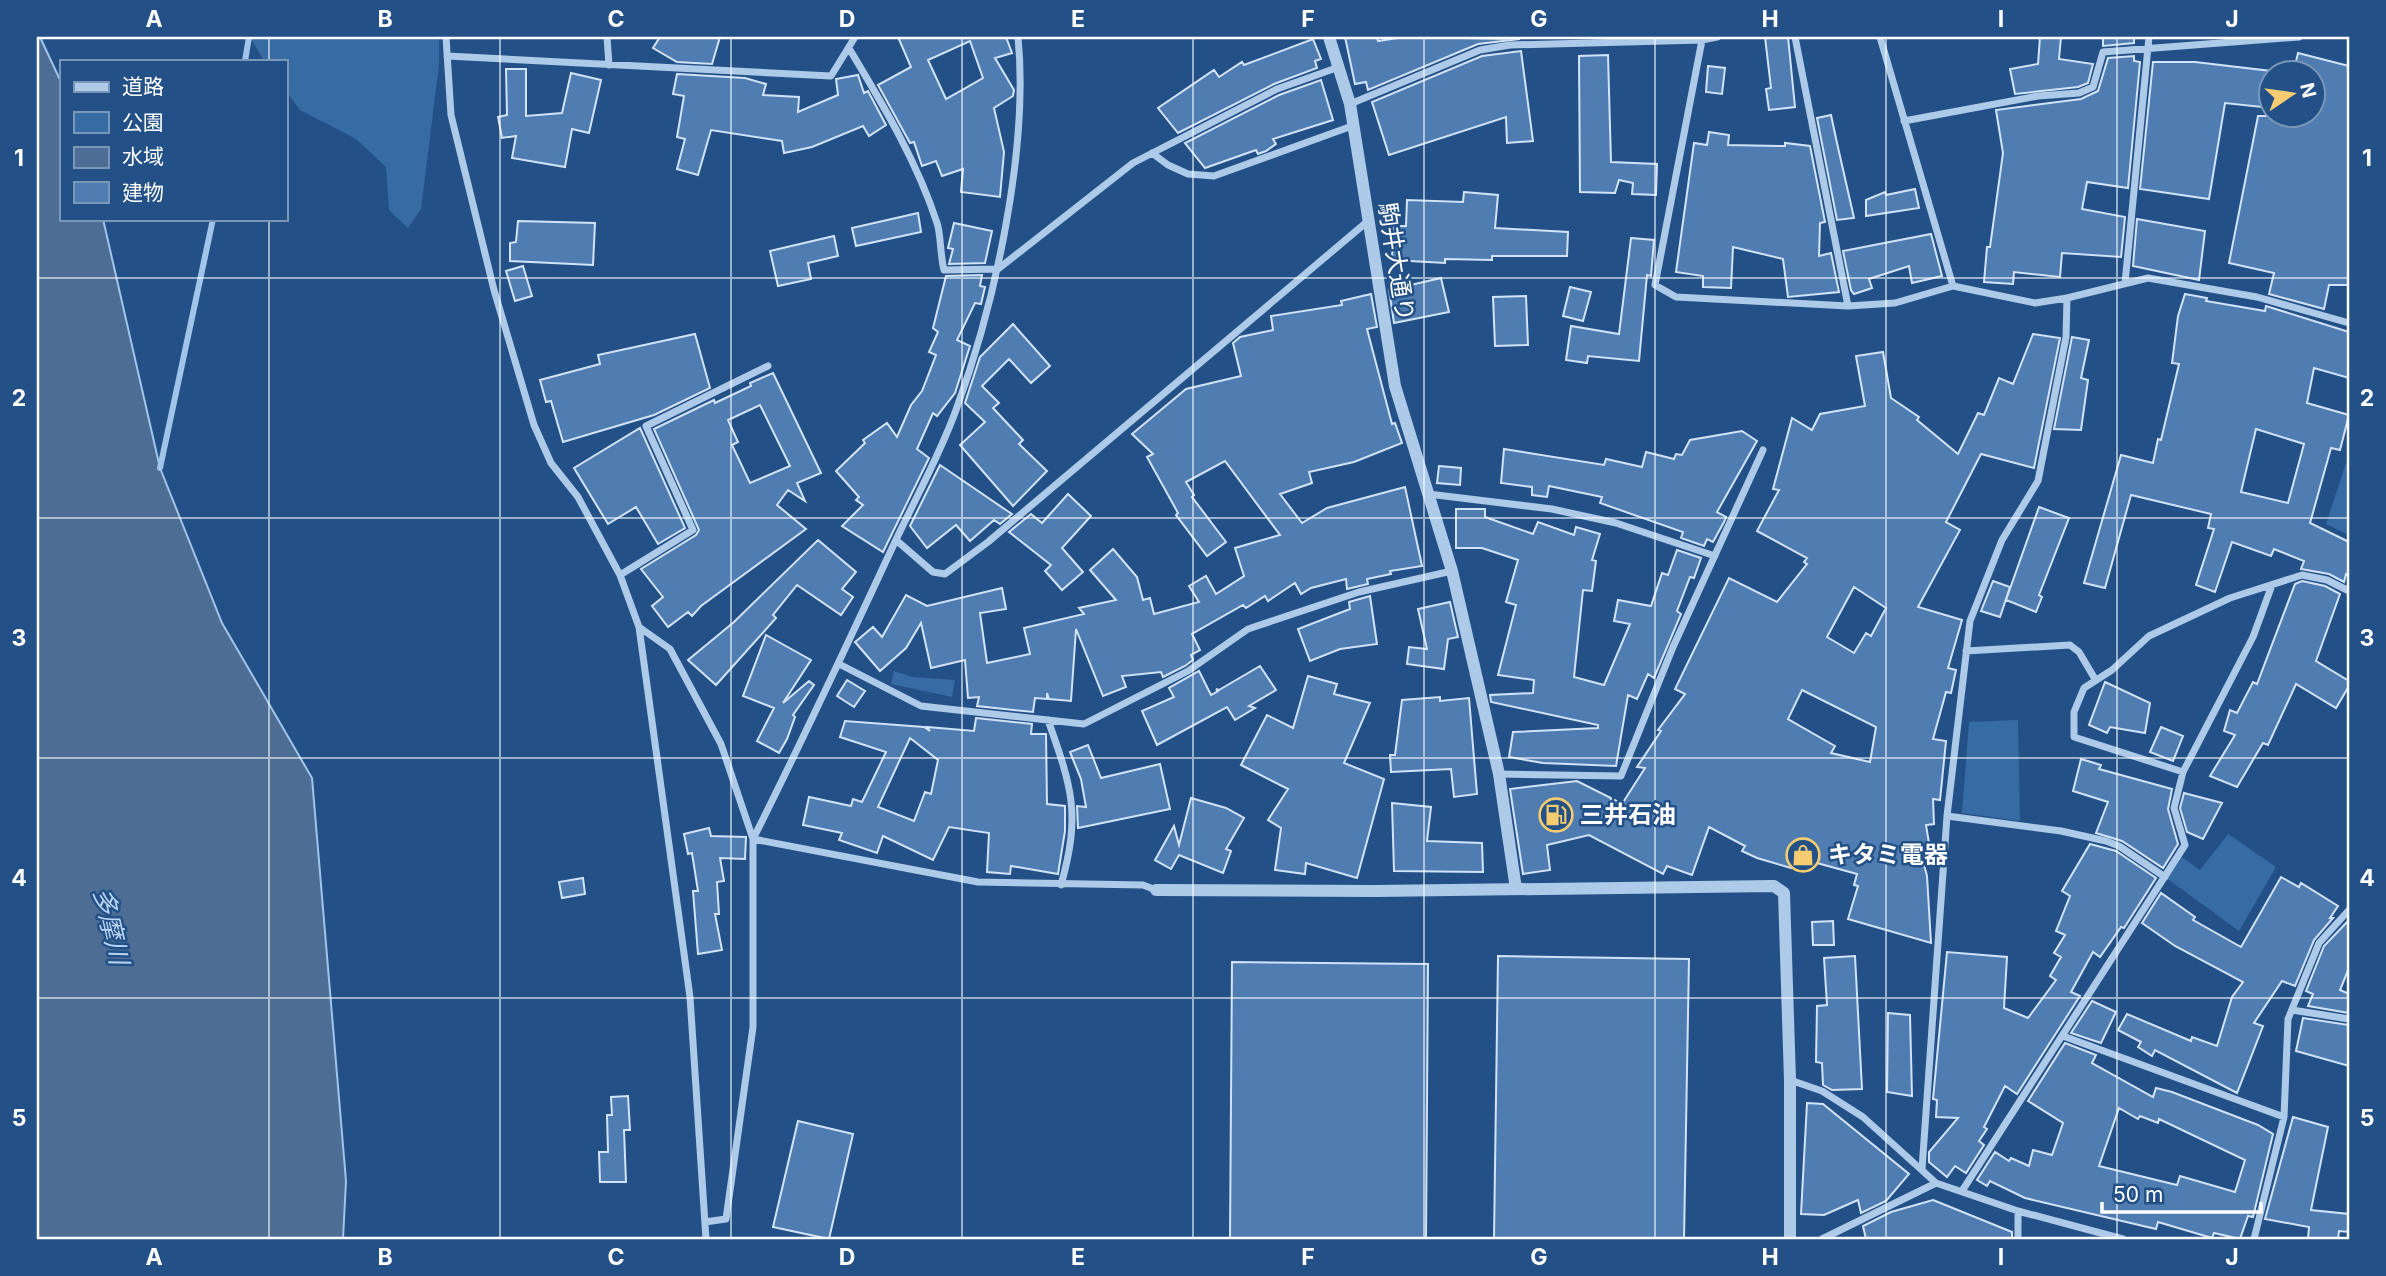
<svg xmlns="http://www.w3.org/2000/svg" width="2386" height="1276" viewBox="0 0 2386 1276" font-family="Inter,'Noto Sans JP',sans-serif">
	<rect width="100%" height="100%" fill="#235187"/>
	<!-- green -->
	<path fill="#376ba4" d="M250 37H439V64L421 209 408 228 389 210 386 167 356 139 300 110 285 90V61H264Z
		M2349 454V535L2326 524Z
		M894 671 912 677 955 680 952 697 891 684Z
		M2018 720 2020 821 1962 813 1969 722Z
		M2228 834 2276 867 2239 931 2165 877 2179 855 2200 870Z"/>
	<!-- water -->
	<path fill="#4d6d94" stroke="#a1c5ea" stroke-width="2" d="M37 37H40L61 82V219H103L160 468 222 623 312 778 346 1181 343 1239H38L37 1236Z"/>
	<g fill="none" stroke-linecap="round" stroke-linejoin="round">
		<!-- stream -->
		<path stroke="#a1c5ea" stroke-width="6" d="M245 61 249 37
			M160 468 213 219"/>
	</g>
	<!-- building -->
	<path fill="#507db1" stroke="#d2e3f7" stroke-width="2" fill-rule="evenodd" d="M660 37H720L712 64 677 62 653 48Z
		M898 37H1006L1012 53 995 58 1014 90 1013 96 994 108 1004 152 1000 197 961 192 963 169 942 176 936 161 922 166 914 142 910 143 878 85 911 67ZM970 41 983 78 946 99 928 60Z
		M1345 37H1377L1378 41 1404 37 1520 39 1478 44 1368 90 1366 82 1355 84Z
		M1765 37H1788L1795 107 1769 110 1766 89 1771 88Z
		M2040 37H2061L2059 59 2093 64 2088 83 2078 87 2015 94 2010 69 2038 64Z
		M2103 37H2134V43L2103 46Z
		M1313 39 1321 59 1315 61 1317 68 1274 84 1178 133 1158 108 1214 70 1219 77 1242 62 1244 65Z
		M1521 51 1533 141 1507 143 1506 117 1389 155 1372 102 1482 56Z
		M2298 53 2349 66V285H2329L2324 309 2269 294 2274 273 2229 263 2258 116H2313V74H2293Z
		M1608 55 1611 162 1657 164 1656 195 1632 194 1633 183 1619 180 1615 193 1580 192 1579 56Z
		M2134 56V61L2140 62 2128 188 2087 182 2082 209 2125 217 2121 257 2062 253 2060 277 2014 272 2013 284 1984 282 1987 247H1990L2003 153 1996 110 2081 99 2098 91 2108 58Z
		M2153 62H2195L2271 71V108L2225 103 2209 199 2140 189Z
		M1708 66 1725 68 1722 94 1706 92Z
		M506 69H526V116L562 113 571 73 601 80 589 133 572 129 565 167 512 158 516 136 502 138 498 117 507 115Z
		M677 74 745 78 766 84 763 95 799 97 798 112 838 95 836 79 858 75 864 93 868 91 886 125 869 136 863 126 812 147 784 153 782 141 711 130 698 175 677 169 685 139 677 137 684 96 673 94Z
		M1321 80 1333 120 1273 139 1276 144 1266 151 1258 154 1256 150 1205 168 1185 143 1279 95Z
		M1831 115 1837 143 1854 218 1837 220 1817 118Z
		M1709 132 1729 135 1728 145 1785 146V143L1810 146 1825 222 1820 223 1819 256 1831 253 1839 292 1788 297 1783 259 1733 247 1731 288 1703 287V276L1676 272 1694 143 1707 145Z
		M1915 189 1919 208 1866 216V200L1885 192 1886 195Z
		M1464 192 1498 195 1495 228 1568 232 1567 256H1492V260L1445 259V263L1392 260 1393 226H1406L1407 200 1463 202Z
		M918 213 921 232 856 246 852 228Z
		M2137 219 2205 231 2199 280 2133 266Z
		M518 221 595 223 593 265 510 261V243L516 242Z
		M954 223 992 231 985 263 949 264 953 249 948 248Z
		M1931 234 1942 276 1912 283 1909 266 1869 279 1872 288 1854 294 1851 290 1843 251Z
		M834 236 838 256 808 263 811 279 778 286 770 251Z
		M1631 238 1654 240 1651 276 1647 275 1639 361 1588 356 1587 363 1566 360 1571 326 1619 334Z
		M523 266 532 296 515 301 506 271Z
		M982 275 980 286 985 287 981 304 975 303 957 340 970 346 955 393 937 416 933 413 917 449 929 458 883 552 842 526 863 505 856 500 859 497 836 471 865 443 863 440 887 423 897 437 911 405 922 391 936 355 929 352 938 332 933 328 946 276Z
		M1441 278 1449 312 1394 323 1389 290Z
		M1570 287 1591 292 1583 321 1563 316Z
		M1371 294 1377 327 1367 329 1392 424 1395 423 1402 443 1354 462 1309 472 1312 483 1280 494 1302 523 1327 508 1405 487 1422 566 1390 571 1391 574 1367 579 1368 584 1347 589 1346 579 1311 588 1301 594 1295 583 1268 601 1265 596 1246 608 1243 605 1192 634 1200 650 1191 655 1193 660 1185 666 1163 677 1161 672 1122 676 1126 687 1103 696 1076 629 1071 701 1049 699 1047 693V699L1035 698 1033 712 977 706 979 697 968 698 965 660 931 668 921 623 906 648 880 671 855 642 873 627 882 637 906 595 927 606 1002 588 1006 609 980 613 987 663 1030 654 1024 628 1084 614 1079 608 1116 600 1090 570 1113 549 1137 577 1143 600 1150 598 1154 614 1199 602 1189 586 1206 576 1216 594 1244 576 1235 548 1280 535 1225 461 1186 482 1194 495 1192 497 1226 542 1207 556 1176 515 1178 513 1147 457 1153 454 1132 434 1186 389 1241 376 1233 343 1240 337 1273 330 1271 316 1342 305 1341 301Z
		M2185 294 2207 298 2206 301 2265 311 2266 306 2349 332V378L2314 368 2307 403 2349 415 2340 450 2331 448 2310 523 2349 542V576L2346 574 2344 582 2329 574 2301 569 2304 561 2274 549 2271 556 2232 542 2215 592 2196 585 2214 529 2208 528 2211 514 2131 495 2105 588 2084 583 2121 455 2153 463 2158 439 2161 440 2179 364 2172 363 2178 316ZM2256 429 2304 444 2288 503 2241 492Z
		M1526 296 1528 345 1495 346 1493 297Z
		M1013 324 1050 366 1031 383 1009 359 982 386 999 403 993 408 1023 440 1019 444 1047 471 1013 506 960 445 985 422 965 403 980 357Z
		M695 334 710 388 654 415 563 442 551 401 546 402 540 380 600 364 598 355Z
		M2033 334 2060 338 2034 468 1981 454 1946 522 1960 530 1918 607 1962 620 1948 668 1956 670 1951 693 1946 692 1933 739 1946 741 1940 800 1933 799 1934 824 1926 825 1931 855 1922 857 1927 876 1931 943 1848 919 1858 886 1854 885 1857 874 1795 857 1791 868 1757 858 1742 851 1745 846 1709 827 1692 875 1667 866 1663 874 1589 835 1547 845 1550 870 1523 874 1510 789 1577 781 1611 798 1609 810 1615 800 1622 804 1645 768 1637 767 1661 731 1658 730 1685 694 1675 689 1729 578 1777 602 1807 564 1804 562 1807 558 1757 531 1779 490 1773 489 1792 418 1812 430 1820 414 1865 406 1856 356 1883 352 1891 398 1919 417 1917 420 1958 454 1978 413 1984 415 1999 378 2013 384ZM1854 587 1886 608 1871 636 1866 633 1854 653 1827 637ZM1802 690 1876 727 1870 762 1831 753 1835 746 1788 719Z
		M2072 337 2089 340 2081 378 2088 380 2081 430 2054 429Z
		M773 373 821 473 797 483 805 501 788 490 777 505 806 529 701 606 692 616 688 612 668 627 652 606 663 597 641 569 696 535 699 530 654 429 714 400 715 403 751 386 750 383ZM760 405 790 466 750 483 732 445 738 442 728 420Z
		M640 428 685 528 658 544 636 507 608 524 574 468Z
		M1742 431 1757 441 1717 512 1726 517 1724 522 1713 542 1707 539 1704 546 1681 538 1683 532 1600 503 1602 497 1549 486 1547 497 1532 495V487L1501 483 1504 449 1604 465 1606 459 1642 467 1646 452 1674 459 1676 454 1682 455 1690 440Z
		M940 465 1006 510 1012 514 1000 524 994 520 970 541 956 525 927 548 910 526Z
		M1439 466 1461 468 1460 485 1437 483Z
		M1068 494 1091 516 1062 548 1083 572 1062 590 1045 571 1051 565 1009 532 1031 514 1042 523Z
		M2039 507 2069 518 2039 595 2042 597 2036 612 2006 600Z
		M1456 509H1485V517L1533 534 1538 522 1574 535 1576 527 1600 534 1592 560 1596 561 1592 591 1583 590 1574 677 1604 685 1630 624 1614 621 1618 600 1651 606 1662 573 1668 575 1677 550 1701 558 1694 578 1690 577 1677 611 1681 614 1654 678 1648 674 1637 699 1628 695 1616 766 1543 763 1509 757 1513 732 1598 728V725L1491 702 1490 695 1533 693 1534 680 1498 675 1516 605 1506 602 1518 560 1482 548H1456Z
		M818 540 856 572 842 589 853 597 841 615 797 585 773 615 776 618 716 685 688 660 734 622Z
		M1993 581 2010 587 2000 617 1981 611Z
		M2302 581 2325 586 2340 594 2316 661 2349 681V686L2336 708 2296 684 2268 745 2263 743 2237 787 2210 776 2235 735 2224 731 2230 710 2237 713 2253 682 2257 684 2295 584Z
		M1370 596 1377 644 1340 649 1310 661 1298 629 1350 609 1349 602Z
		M1450 602 1458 637 1448 639 1444 669 1407 664 1409 647 1427 649 1418 609Z
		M766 635 811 660 783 703 809 681 814 685 793 715 795 717 787 739 779 753 757 741 774 708 743 696Z
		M1260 666 1276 690 1249 706 1255 708 1235 720 1227 707 1157 745 1142 711 1174 697 1169 688 1199 671 1211 695 1218 691 1216 689 1219 690Z
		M1308 676 1337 684 1334 694 1370 703 1344 763 1384 779 1357 878 1306 863 1305 874 1275 870 1281 828 1268 820 1288 789 1241 765 1267 715 1293 728Z
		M847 680 865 691 854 707 837 696Z
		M2105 682 2150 703 2145 733 2110 727 2107 733 2089 725Z
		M1440 697V701L1469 698 1477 794 1454 797 1451 769 1391 772 1390 755H1395L1402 700Z
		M976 718 1032 724 1031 734H1046L1047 804 1065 806V831L1058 874 1011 866 1010 874 987 872 989 833 949 827 933 860 883 836 877 853 839 840 842 833 803 825 809 797 851 806 853 799 862 802 886 752 840 737 845 721 924 727 930 731 927 727 974 731ZM910 738 938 760 931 794 925 792 914 821 878 807Z
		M2161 727 2183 736 2173 761 2150 752Z
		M1088 745 1101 778 1160 764 1170 809 1078 828 1077 806 1086 807 1081 779 1070 752Z
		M2081 759 2101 765 2099 769 2172 789 2168 809 2178 844 2163 868 2122 841 2096 833 2108 802 2073 791Z
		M2184 793 2222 803 2203 839 2187 832 2180 808Z
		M1191 798 1226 808 1244 818 1226 849 1231 851 1223 873 1179 855 1171 869 1155 860 1174 826 1179 845Z
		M1392 803 1431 807 1427 841 1482 843 1483 872 1394 871Z
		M709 828 711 836 746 837 745 859 720 858 724 881 717 882 719 914H715L722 950 698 954 693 891H698L692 853 688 854 684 834Z
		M2090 844 2116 851 2156 878 2124 928 2121 927 2100 957 2093 952 2071 992 2080 996 2017 1094 2005 1086 1984 1127 1987 1129 1979 1141 1984 1145 1966 1173 1955 1166 1947 1177 1929 1162V1152L1958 1118 1936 1117 1937 1100 1933 1099 1947 952 2007 957 2004 1008 2028 1018 2056 980 2050 976 2061 957 2054 953 2065 935 2056 931 2070 896 2062 891Z
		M2281 877 2299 887 2301 883 2338 906 2330 918H2333L2314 940 2295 986 2282 981 2254 1023 2263 1026 2237 1093 2155 1050 2152 1056 2138 1047 2141 1042 2118 1030 2127 1014 2191 1041 2192 1037 2217 1046 2232 997 2243 982 2175 946 2142 923 2161 893 2195 917 2193 920 2241 947Z
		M583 878 585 894 562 898 559 882Z
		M2349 920V968L2340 990 2349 994V1013L2308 1006 2313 994 2306 991 2324 946Z
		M1833 921 1834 945H1813L1812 922Z
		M1498 956 1689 959 1684 1239H1494Z
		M1855 956 1862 1089 1832 1090 1823 1085 1822 1063 1816 1062 1817 1006 1827 1005 1824 958Z
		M1232 962 1428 964 1426 1239H1230Z
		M2092 1001 2116 1012 2101 1043 2071 1033Z
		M1888 1013 1910 1015 1912 1096 1887 1092Z
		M2303 1018 2349 1025V1066L2296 1051Z
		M2065 1043 2096 1055 2092 1063 2153 1097 2156 1088 2172 1092 2258 1125 2273 1134 2253 1217 2248 1216 2240 1239 2214 1233 2212 1238 2158 1222 2156 1229 2025 1198 1990 1181 1987 1186 1977 1180 1995 1152 2009 1161 2011 1158 2029 1166 2033 1150 2052 1155 2063 1123 2028 1101ZM2119 1108 2138 1119 2140 1116 2158 1123 2159 1119 2245 1160 2235 1192 2180 1176 2177 1185 2099 1166Z
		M628 1096 630 1130H624L626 1182H600L599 1152H608L607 1115H612L611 1097Z
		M1807 1103 1823 1104 1909 1174 1886 1201 1861 1213 1858 1200 1824 1215 1801 1214Z
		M2293 1117 2328 1127 2311 1210 2349 1214V1232L2339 1231 2338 1239H2308L2309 1227 2265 1219Z
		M798 1121 853 1134 829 1239 773 1227Z
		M1933 1200 2012 1232V1239H1866L1863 1226 1891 1212Z"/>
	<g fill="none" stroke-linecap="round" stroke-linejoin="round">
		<!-- minor -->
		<path stroke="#adcae9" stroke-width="7" d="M446 37 451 115 494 290 534 425 551 463 578 497 620 575 639 627 690 997 706 1239
			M607 37 609 65
			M1795 37 1848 306
			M1880 37 1953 286
			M1702 40 1655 285 1676 297 1848 306 1895 303 1953 286 2035 303 2067 298
			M850 50C883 105 917 161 937 223 941 234 940 255 944 270L998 269 1133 163 1277 89 1339 67
			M447 56 831 76 855 37
			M1350 104 1480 50 1510 45 1702 40 1717 37
			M1904 121 2038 96 2079 93 2093 87 2103 52 2299 37
			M1152 153 1168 165 1188 174 1214 176 1352 126
			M2125 283 2149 37
			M1428 494 1552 509 1616 523 1715 556
			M896 540 933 572 945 574 988 542 1368 221
			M620 575 693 530 646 426 768 366
			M639 627 670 649 721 744 753 839V1027L726 1219 705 1222
			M1966 651 2070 645 2079 652 2095 679
			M841 665 921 706 1084 724 1188 671 1248 629 1359 592 1452 571
			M1048 720C1072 788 1081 814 1061 885
			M2183 772 2074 737V712L2084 688 2112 670 2149 636 2230 598 2302 575 2327 580 2349 591
			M1499 774 1621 776 1673 647 1763 450
			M1947 816 2061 831 2106 841 2119 846 2165 877
			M753 839C802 742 848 643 894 544 915 499 939 457 956 410 995 304 1029 149 1018 37
			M753 839 978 882 1143 885 1156 890
			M2292 1010 2349 1019
			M2063 1036 2284 1117
			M1790 1080 1822 1091 1863 1117 1936 1183 2018 1211 2123 1239
			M1922 1169 1947 816 1970 621 2002 540 2038 481 2066 337 2067 298 2148 278 2257 297 2349 323
			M1962 1191 2185 845 2174 808 2183 772 2253 637 2272 585
			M1822 1239 1936 1183
			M2018 1239V1211
			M2254 1239 2284 1117 2288 1019 2319 943 2349 910"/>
		<!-- tertiary -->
		<path stroke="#adcae9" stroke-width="12" d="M1329 37 1350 104 1395 386 1452 571 1499 774 1516 889
			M1156 890 1375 891 1774 886 1784 893 1790 1080V1239"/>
	</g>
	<!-- grid -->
	<path fill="none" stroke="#fff" stroke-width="2" stroke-opacity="0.55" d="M269 37V61M500 37V1239M731 37V1239M962 37V1239M1193 37V1239M1424 37V1239M1655 37V1239M1886 37V1239M2117 37V1239M269 219V1239M37 278H2349M37 518H2349M37 758H2349M37 998H2349"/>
	<!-- icons -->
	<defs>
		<symbol id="fuel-ring" viewBox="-11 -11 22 22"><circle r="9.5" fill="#235187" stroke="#f5cc70" stroke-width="1.5"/><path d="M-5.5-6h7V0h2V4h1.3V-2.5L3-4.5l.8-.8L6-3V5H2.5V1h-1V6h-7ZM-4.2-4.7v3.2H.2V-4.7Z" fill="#f5cc70"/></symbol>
		<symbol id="shop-ring" viewBox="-11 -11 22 22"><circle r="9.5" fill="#235187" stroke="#f5cc70" stroke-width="1.5"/><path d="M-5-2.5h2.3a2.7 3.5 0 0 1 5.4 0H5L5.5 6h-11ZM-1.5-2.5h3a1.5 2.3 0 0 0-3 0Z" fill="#f5cc70"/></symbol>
	</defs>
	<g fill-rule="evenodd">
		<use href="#fuel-ring" x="1537" y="796" width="38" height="38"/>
		<use href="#shop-ring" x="1784" y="836" width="38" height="38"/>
	</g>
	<g text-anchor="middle" stroke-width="5" stroke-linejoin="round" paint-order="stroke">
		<!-- street labels -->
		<g font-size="24" fill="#fff" stroke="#235187">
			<text transform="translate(1396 262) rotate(81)" y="8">駒井大通り</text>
		</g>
		<!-- poi labels -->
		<g font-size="24" font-weight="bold" fill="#fff" stroke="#235187" text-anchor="start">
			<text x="1580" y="823">三井石油</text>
			<text x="1828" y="863">キタミ電器</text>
		</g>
		<!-- water labels -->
		<g font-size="26" font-style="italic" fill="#b9d4f1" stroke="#235187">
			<text transform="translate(111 926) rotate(77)" y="9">多摩川</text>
		</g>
	</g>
	<!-- border -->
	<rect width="2386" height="1276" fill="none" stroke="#235187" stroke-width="77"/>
	<!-- legend -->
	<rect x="60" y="60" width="228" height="161" fill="#235187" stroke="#7b97b7" stroke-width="2"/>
	<rect x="74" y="82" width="35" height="10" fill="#adcae9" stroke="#7b97b7" stroke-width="2"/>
	<text x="122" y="94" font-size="21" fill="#ffffff">道路</text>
	<rect x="74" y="112" width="35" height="21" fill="#376ba4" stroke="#7b97b7" stroke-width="2"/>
	<text x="122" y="130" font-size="21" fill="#ffffff">公園</text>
	<rect x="74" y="147" width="35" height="21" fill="#4d6d94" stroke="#7b97b7" stroke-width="2"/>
	<text x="122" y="164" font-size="21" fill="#ffffff">水域</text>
	<rect x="74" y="182" width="35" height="21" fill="#507db1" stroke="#7b97b7" stroke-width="2"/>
	<text x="122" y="200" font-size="21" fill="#ffffff">建物</text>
	<!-- north arrow -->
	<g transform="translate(2292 94) rotate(77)"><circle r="33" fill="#235187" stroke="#7b97b7" stroke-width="2"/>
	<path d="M0-5L12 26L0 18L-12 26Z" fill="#f5cc70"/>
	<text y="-10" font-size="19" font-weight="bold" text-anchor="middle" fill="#ffffff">N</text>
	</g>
	<!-- scale -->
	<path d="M2102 1202v10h159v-10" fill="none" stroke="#ffffff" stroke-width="3.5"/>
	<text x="2113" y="1202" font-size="21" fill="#ffffff" stroke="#235187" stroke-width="5" paint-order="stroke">50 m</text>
	<rect x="38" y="38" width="2310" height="1200" fill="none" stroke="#fff" stroke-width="2.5"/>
	<g font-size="23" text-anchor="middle" font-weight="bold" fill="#fff">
		<text x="154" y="27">A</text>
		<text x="385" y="27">B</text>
		<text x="616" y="27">C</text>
		<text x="847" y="27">D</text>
		<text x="1078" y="27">E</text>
		<text x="1308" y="27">F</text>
		<text x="1539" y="27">G</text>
		<text x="1770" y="27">H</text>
		<text x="2001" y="27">I</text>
		<text x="2232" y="27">J</text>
		<text x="19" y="166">1</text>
		<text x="2367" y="166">1</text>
		<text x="19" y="406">2</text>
		<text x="2367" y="406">2</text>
		<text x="19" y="646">3</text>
		<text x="2367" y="646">3</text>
		<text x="19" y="886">4</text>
		<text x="2367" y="886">4</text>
		<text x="19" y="1126">5</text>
		<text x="2367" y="1126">5</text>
		<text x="154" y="1265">A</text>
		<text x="385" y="1265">B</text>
		<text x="616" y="1265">C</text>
		<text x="847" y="1265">D</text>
		<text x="1078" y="1265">E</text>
		<text x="1308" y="1265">F</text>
		<text x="1539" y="1265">G</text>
		<text x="1770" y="1265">H</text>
		<text x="2001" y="1265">I</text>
		<text x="2232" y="1265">J</text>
	</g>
</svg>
